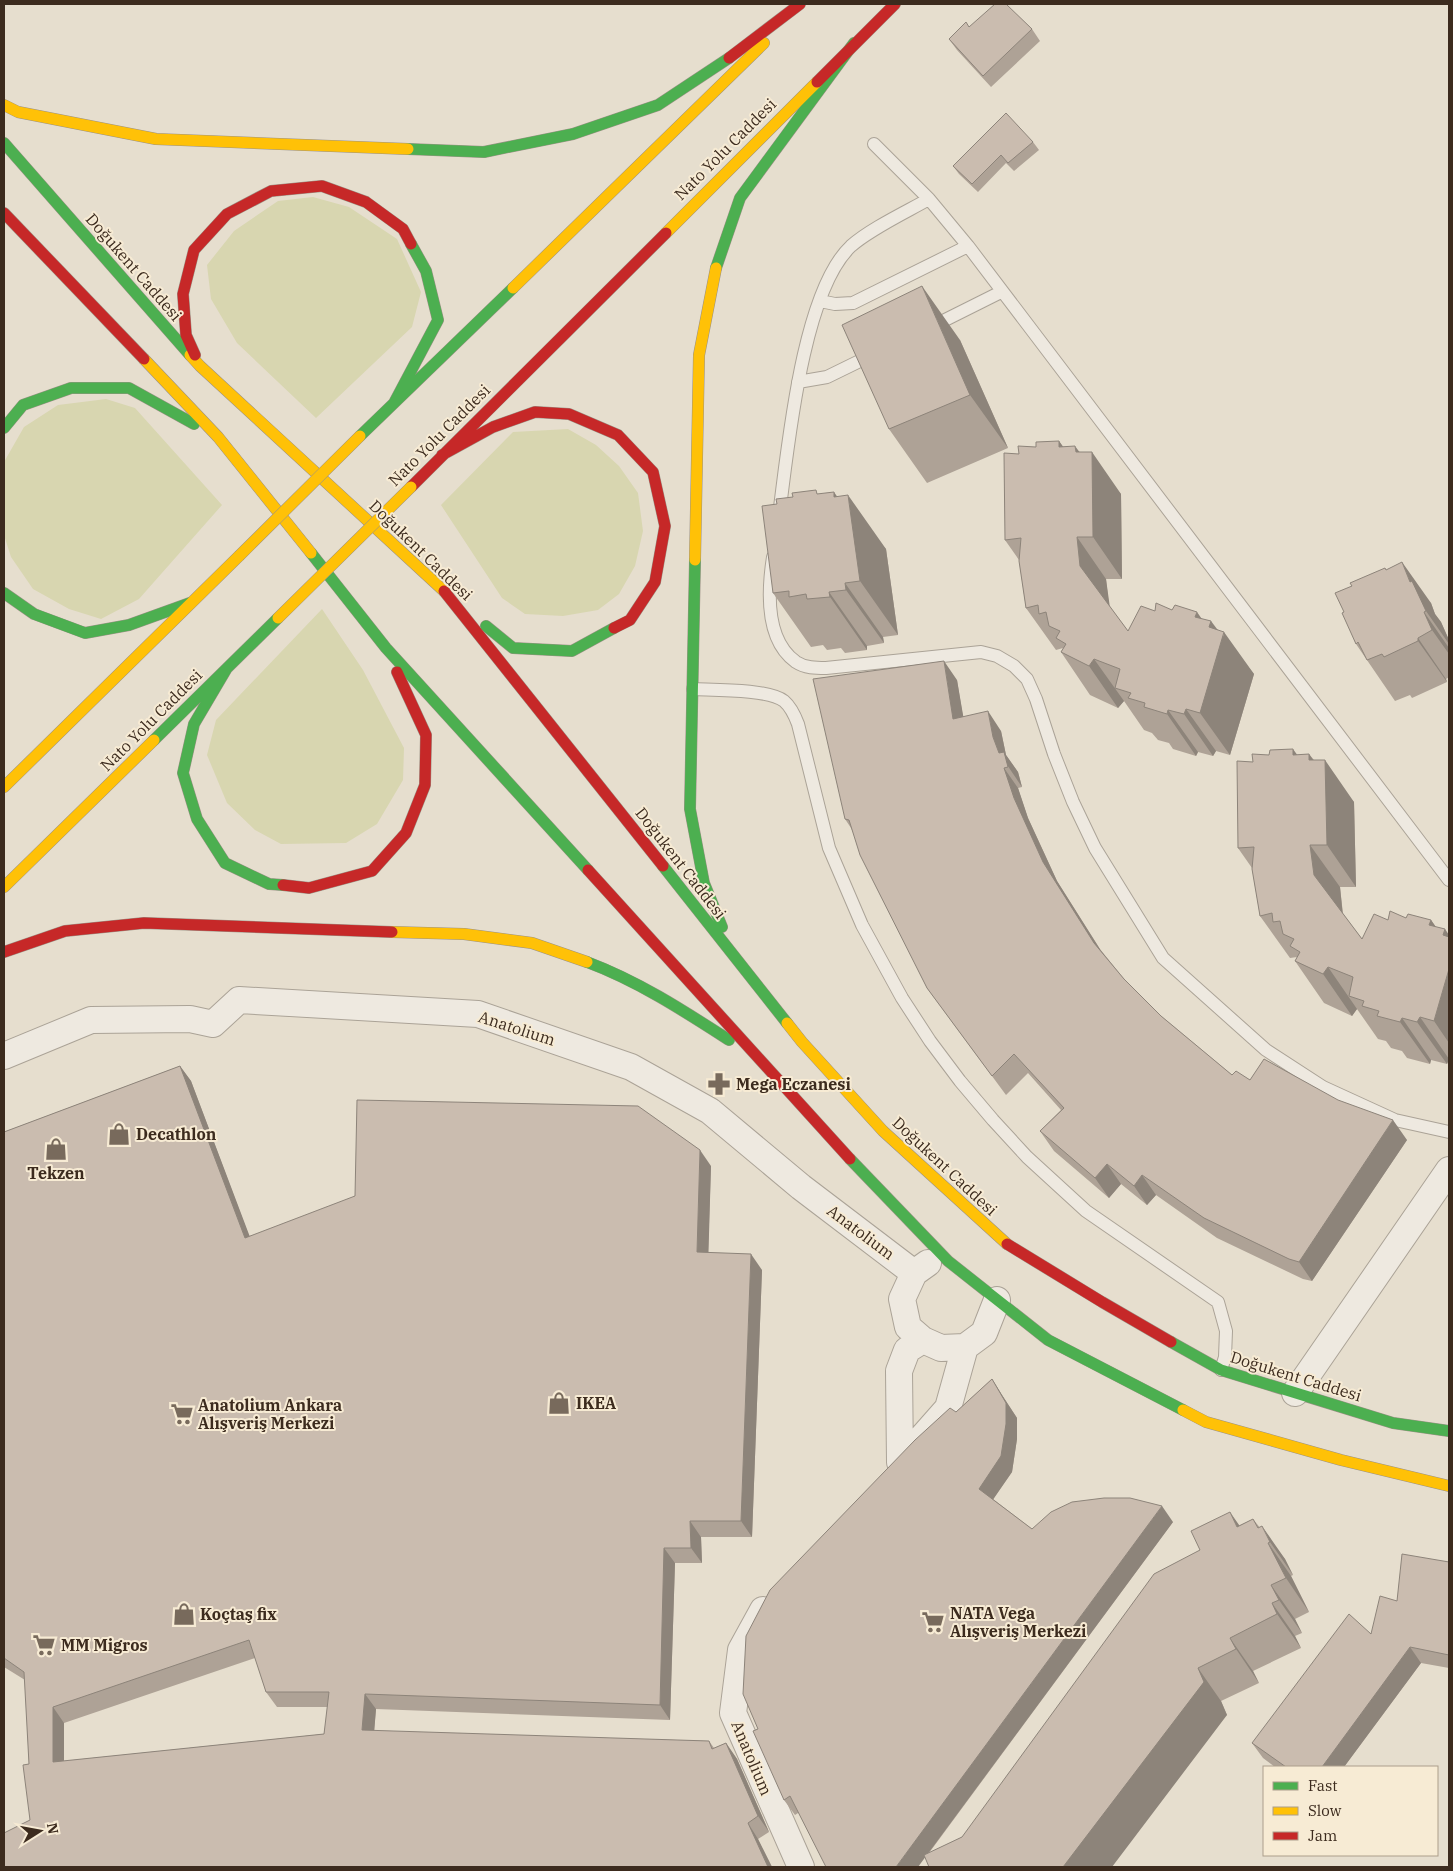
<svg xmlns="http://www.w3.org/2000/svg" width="1453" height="1871" viewBox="0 0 1453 1871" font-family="'IBM Plex Serif',serif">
	<rect width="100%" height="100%" fill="#e6dece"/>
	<!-- green -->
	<path fill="#d8d6b0" d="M313 197 349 207 397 239 421 292 412 327 316 418 237 343 211 299 207 265 234 231 278 201Z
		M106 399 135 408 222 505 139 599 101 619 69 609 33 589 11 557 4 535V462L24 427 58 405Z
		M568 429 596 445 619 466 638 493 643 531 635 566 619 594 598 610 563 616 525 614 502 598 441 505 513 432Z
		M322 609 363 670 404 748 403 780 377 824 346 843 281 844 255 830 227 803 207 755 216 720Z"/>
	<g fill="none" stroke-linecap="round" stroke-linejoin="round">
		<defs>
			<path id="lane" d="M874 144 929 199 968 246 1449 880
				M820 301 835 304 853 303 968 246
				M931 327 1001 292
				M798 382 827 377 874 354
				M779 515C788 448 802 292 851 246 870 229 906 212 929 199
				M773 557C768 589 765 640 796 662 805 668 816 668 826 668L981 652 997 656 1014 666 1027 679 1036 699 1054 754 1073 802 1095 848 1163 958 1266 1050 1323 1087 1395 1120 1449 1132
				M693 689C715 690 768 689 784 701 791 707 795 716 798 724L829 848 862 925 902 998 930 1041 960 1081 993 1120 1027 1157 1086 1211 1218 1302 1226 1331 1225 1357 1221 1370"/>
			<path id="street" d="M4 1056 91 1020 190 1019 213 1024 239 1000 478 1014 631 1067 710 1111 801 1187 914 1273
				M928 1263 914 1273 902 1299 908 1327 923 1340 941 1348 965 1347 984 1333 997 1300
				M1295 1393 1449 1170
				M918 1442 948 1408 965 1347
				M900 1462 899 1371 907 1350 923 1340
				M763 1610 741 1650 733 1713 801 1867"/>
			<path id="fast" d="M4 143 190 355
				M408 149 484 152 573 134 658 105 729 58
				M716 268 740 198 854 43
				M394 403 438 320 426 271 411 244
				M4 428 23 405 71 388H129L194 424
				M360 436 513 288
				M311 553 386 648 588 870
				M695 560 690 809 704 883 722 927
				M4 593 34 614 85 633 129 625 190 603
				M486 626 513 648 572 651 614 628
				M227 668 194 724 183 773 197 819 225 863 269 884 283 885
				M154 740 278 618
				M663 866 787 1023
				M587 962C638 981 684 1011 729 1040
				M850 1159 948 1261 1048 1340 1183 1410
				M1171 1342 1221 1370 1393 1423 1449 1431"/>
			<path id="slow" d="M4 105 18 112 156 139 408 149
				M666 233 817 82
				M513 288 764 43
				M190 355 200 366 444 591
				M144 359 218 437 311 553
				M695 560 699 355 716 268
				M4 787 239 556
				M4 887 154 740
				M392 932 464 934 532 943 587 962
				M787 1023 802 1042 883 1131 1007 1244
				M1183 1410 1206 1422 1341 1460 1449 1486"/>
			<path id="jam" d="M729 58 800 4
				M817 82 895 4
				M4 213 144 359
				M195 355 186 335 183 294 194 250 227 214 271 191 322 186 366 202 403 229 411 244
				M442 455 493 427 535 412 569 414 618 435 653 472 665 526 655 582 630 620 614 628
				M411 487 666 233
				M444 591 663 866
				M588 870 850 1159
				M283 885 309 888 372 871 406 833 425 785 426 735 397 672
				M4 952 65 931 144 923 392 932
				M1007 1244 1102 1302 1171 1342"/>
		</defs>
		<!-- lane casing -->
		<use href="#lane" stroke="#aba397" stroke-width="14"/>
		<!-- street casing -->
		<use href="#street" stroke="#aba397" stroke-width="28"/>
		<!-- fast casing -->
		<use href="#fast" stroke="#9b9286" stroke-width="12"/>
		<!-- slow casing -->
		<use href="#slow" stroke="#9b9286" stroke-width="12"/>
		<!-- jam casing -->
		<use href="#jam" stroke="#9b9286" stroke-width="12"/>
		<!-- lane -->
		<use href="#lane" stroke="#eee9e0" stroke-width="12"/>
		<!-- street -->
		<use href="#street" stroke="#eee9e0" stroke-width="26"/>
		<!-- fast -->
		<use href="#fast" stroke="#4caf50" stroke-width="11"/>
		<!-- slow -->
		<use href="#slow" stroke="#ffc107" stroke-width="11"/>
		<!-- jam -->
		<use href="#jam" stroke="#c62828" stroke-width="11"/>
		<defs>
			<path id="slow-bridge" d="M239 556 360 436
				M278 618 411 487"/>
		</defs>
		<!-- slow-bridge casing -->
		<use href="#slow-bridge" stroke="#9b9286" stroke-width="12" stroke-linecap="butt"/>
		<!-- slow-bridge -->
		<use href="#slow-bridge" stroke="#ffc107" stroke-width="11"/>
	</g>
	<!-- wall -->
	<path fill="#aea296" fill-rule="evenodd" d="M969 27 1032 29 1040 41 991 87 957 50 949 39Z
		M1033 142 1039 150 1014 171 1006 163 978 192 959 174 953 166Z
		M960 340 1008 448 927 483 889 429Z
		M1059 441 1063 447 1080 452 1121 494 1122 579H1106L1109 606 1128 631 1155 611 1172 610 1202 619 1218 630 1254 674 1230 755 1216 751 1213 756 1198 752 1196 756 1173 749 1169 743 1158 740 1152 733 1144 730 1124 701 1118 708 1090 695 1061 652 1063 648 1056 650 1026 608 1019 560 1005 540 1019 454Z
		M819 494 837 497 886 549 898 635 883 637 884 643 867 646V650L845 653 841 648 827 650 823 645 811 647 773 593 777 504Z
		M1386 570 1431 603 1435 614 1441 622 1449 640V677L1446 679 1447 682 1412 698 1410 695 1395 701 1356 644 1344 612 1352 586Z
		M957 680 963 717 1001 731 1006 755 1018 772 1022 787 1018 788 1028 818 1057 881 1100 949 1124 979 1161 1016 1232 1075 1250 1080 1407 1140 1312 1281 1303 1279 1217 1238 1156 1195 1147 1205 1121 1184 1109 1198 1054 1151 1040 1131 1061 1110 1028 1073 1006 1095 927 988 851 828 845 819Z
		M1309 754 1314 760 1354 802 1356 887H1340L1343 914 1362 939 1388 920 1406 918 1431 920 1436 927 1449 935V1060L1447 1064 1431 1060 1430 1064 1407 1058 1402 1051 1391 1048 1386 1041 1378 1039 1357 1009 1352 1016 1324 1003 1295 961 1297 957 1290 958 1260 916 1252 868 1238 848 1253 762 1269 755H1297Z
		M180 1066 191 1081 249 1236 711 1166 708 1253 762 1270 752 1537H701L702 1563H675L670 1720 376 1709 374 1731 709 1741 714 1748 726 1743 737 1759 769 1832 758 1839 772 1867H4L30 1820 29 1764 25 1680 4 1667V1132ZM255 1658 266 1692 277 1707H328L324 1734 64 1761V1723Z
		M992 1379 1002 1395 1017 1418V1439L1012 1472 993 1499 1032 1529 1173 1522 929 1853 962 1837 1200 1550 1240 1525 1253 1519 1285 1559 1293 1575 1291 1576 1309 1612 1295 1619 1302 1633 1295 1636 1301 1648 1253 1671 1259 1683 1221 1701 1227 1715 925 1858 798 1813 795 1815 784 1800 758 1729 956 1412Z
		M1449 1562V1668L1421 1663 1344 1767H1275L1263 1758 1252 1743 1371 1634 1397 1601Z"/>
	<!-- shaded-wall -->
	<path fill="#8d847a" d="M922 286 960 340 1008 448 970 395Z
		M1059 441 1089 483 1059 447Z
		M1075 446 1092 469V452L1121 494 1122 579 1093 537 1076 452Z
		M834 492 851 517 848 495 886 549 898 635 860 581 834 497Z
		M1077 537 1106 579 1110 608 1080 566Z
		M1402 562 1431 603 1435 614 1441 622 1449 640V644L1426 611 1410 582Z
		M845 583 883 637 884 643 846 590Z
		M829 592 867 646V650L830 597Z
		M1197 612 1220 645 1209 627 1211 621 1223 637 1224 632 1254 674 1230 755 1200 713 1195 617Z
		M1424 612 1449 648V654L1432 630Z
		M1418 638 1446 679 1447 682 1418 641Z
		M1094 659 1124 701 1118 708 1089 666Z
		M944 661 957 680 967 738 953 719Z
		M1186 709 1216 751 1213 756 1184 714Z
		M1168 710 1198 752 1196 756 1167 714Z
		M988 711 1001 731 1006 755 1018 772 1022 787 999 753 993 737Z
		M1293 749 1323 791 1293 755Z
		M1309 754 1325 777V760L1354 802 1356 887 1327 845 1309 760Z
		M1004 768 1018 788 1028 818 1057 881 1108 962 1094 943 1043 862 1014 798Z
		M1310 845 1340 887 1343 917 1314 875Z
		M1431 920 1449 946 1429 925Z
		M1445 929 1449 935V944L1443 935Z
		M1328 967 1357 1009 1352 1016 1323 974Z
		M1449 969V1043L1434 1021Z
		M1420 1017 1449 1059 1447 1064 1417 1022Z
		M1402 1018 1431 1060 1430 1064 1400 1022Z
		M180 1066 191 1081 256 1253 245 1238Z
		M1393 1120 1407 1140 1312 1281 1299 1262Z
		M700 1150 711 1166 708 1268 697 1252Z
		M1107 1164 1121 1184 1109 1198 1095 1178Z
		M1142 1175 1156 1195 1147 1205 1134 1186Z
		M751 1254 762 1270 752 1537 741 1521Z
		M992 1379 1002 1395 1017 1418V1439L1012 1472 990 1504 979 1489Z
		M1162 1506 1173 1522 918 1867H896Z
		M1230 1512 1253 1545 1237 1527Z
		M690 1521 701 1537 702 1563 691 1548Z
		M1262 1526 1285 1559 1293 1575 1270 1542Z
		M1268 1543 1291 1576 1309 1612 1286 1578Z
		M664 1548 675 1563 670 1720 660 1705Z
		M1271 1585 1295 1619 1302 1633 1279 1600Z
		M1272 1603 1295 1636 1301 1648 1277 1614Z
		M1230 1638 1253 1671 1259 1683 1236 1649Z
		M1410 1647 1421 1663 1344 1767H1322Z
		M1198 1668 1221 1701 1227 1715 1112 1867H1063Z
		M365 1694 376 1709 373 1746 362 1730Z
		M53 1707 64 1723V1777L53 1762Z
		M726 1743 737 1759 769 1832 758 1816Z
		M748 1823 758 1839 772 1867H768Z"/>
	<!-- building -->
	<path fill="#cabcaf" stroke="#8d847a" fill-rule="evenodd" d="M995 4H1006L1032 29 983 76 949 39 966 22 969 27Z
		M1006 113 1033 142 1008 163 1001 155 972 184 953 166Z
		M922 286 970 395 889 429 842 325Z
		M1059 441V447L1075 446 1076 452H1092L1093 537H1077L1080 566 1128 631 1141 606 1155 611 1156 603 1172 610 1175 605 1197 612 1195 617 1211 621 1209 627 1224 632 1200 713 1186 709 1184 714 1168 710 1167 714 1144 707 1145 703 1128 698 1131 693 1115 688 1120 669 1094 659 1089 666 1061 652 1066 644 1056 638 1060 631 1049 626 1046 612 1039 614 1038 605 1026 608 1019 561 1021 538 1005 540 1004 453 1019 454 1018 446 1036 447V442Z
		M816 490 817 494 834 492V497L848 495 860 581 845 583 846 590 829 592 830 597 807 599 806 594 789 597V591L773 593 762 506 777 504 776 499 793 497 792 493Z
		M1402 562 1410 582 1412 581 1426 611 1424 612 1432 630 1418 638V641L1384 657 1382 654 1367 660 1358 642 1356 644 1342 613 1344 612 1335 593 1352 586 1350 583 1385 568 1386 570Z
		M944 661 953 719 988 711 993 737 999 753 1004 752 1008 767 1004 768 1014 798 1043 862 1094 943 1124 979 1161 1016 1232 1075 1236 1071 1250 1080 1264 1059 1338 1100 1393 1120 1299 1262 1289 1259 1204 1218 1142 1175 1134 1186 1107 1164 1095 1178 1040 1131 1064 1108 1014 1054 992 1076 927 988 860 855 849 820 845 819 813 679Z
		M1293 749V755L1309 754V760H1325L1327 845H1310L1314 875 1362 939 1374 914 1388 920 1390 911 1406 918 1408 914 1431 920 1429 925 1445 929 1443 935 1449 937V969L1434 1021 1420 1017 1417 1022 1402 1018 1400 1022 1377 1016 1379 1011 1362 1006 1364 1001 1349 996 1353 977 1328 967 1323 974 1295 961 1300 952 1290 946 1294 939 1283 934 1280 921 1273 922 1272 913 1260 916 1252 869 1254 847 1238 848 1237 761 1253 762 1252 754 1269 755 1270 750Z
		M180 1066 245 1238 355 1196 357 1100 638 1106 700 1150 697 1252 751 1254 741 1521H690L691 1548H664L660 1705 365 1694 362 1730 709 1741 712 1749 726 1743 758 1816 748 1823 768 1867H4V1833L30 1820 23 1765 29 1764 24 1672 4 1658V1132ZM249 1640 266 1692H329L324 1734 53 1762V1707Z
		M992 1379 1006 1403V1424L1001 1456 979 1489 1032 1529 1051 1512 1072 1502 1104 1498H1130L1162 1506 896 1867H826L790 1796 784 1800 753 1731 758 1729 743 1694 746 1636 770 1590 915 1440 950 1408 956 1412Z
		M1230 1512 1237 1527 1253 1519 1258 1528 1262 1526 1270 1542 1268 1543 1286 1578 1271 1585 1279 1600 1272 1603 1277 1614 1230 1638 1236 1649 1198 1668 1204 1682 1063 1867H929L924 1855 962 1837 1154 1574 1200 1550 1191 1531Z
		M1402 1554 1449 1562V1655L1410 1647 1322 1767H1286L1252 1743 1349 1614 1371 1634 1380 1596 1397 1601Z"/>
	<!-- icons -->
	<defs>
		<symbol id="pharmacy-bare" viewBox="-9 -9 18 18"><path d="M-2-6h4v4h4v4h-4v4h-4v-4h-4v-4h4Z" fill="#786a5c" stroke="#f7ebd4" stroke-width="2.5" paint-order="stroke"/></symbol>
		<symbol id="shop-bare" viewBox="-9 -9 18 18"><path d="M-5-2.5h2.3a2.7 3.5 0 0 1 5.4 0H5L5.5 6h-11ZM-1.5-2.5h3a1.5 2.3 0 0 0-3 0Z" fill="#786a5c" stroke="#f7ebd4" stroke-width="2.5" paint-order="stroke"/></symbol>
		<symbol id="supermarket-bare" viewBox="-9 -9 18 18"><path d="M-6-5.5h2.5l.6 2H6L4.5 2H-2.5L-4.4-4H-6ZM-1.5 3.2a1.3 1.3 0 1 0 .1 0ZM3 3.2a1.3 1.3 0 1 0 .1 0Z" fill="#786a5c" stroke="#f7ebd4" stroke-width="2.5" paint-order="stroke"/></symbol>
	</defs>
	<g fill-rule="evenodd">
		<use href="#pharmacy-bare" x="703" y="1068" width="32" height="32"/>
		<use href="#shop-bare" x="103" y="1118" width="32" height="32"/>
		<use href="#shop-bare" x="40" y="1133" width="32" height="32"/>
		<use href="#shop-bare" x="543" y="1387" width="32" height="32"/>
		<use href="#supermarket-bare" x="166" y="1398" width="32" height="32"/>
		<use href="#shop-bare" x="168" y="1598" width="32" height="32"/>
		<use href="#supermarket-bare" x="917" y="1606" width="32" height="32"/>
		<use href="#supermarket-bare" x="28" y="1629" width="32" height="32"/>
	</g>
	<g text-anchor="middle" stroke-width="4" stroke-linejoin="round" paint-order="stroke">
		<!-- street labels -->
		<g font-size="16" fill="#3c2b1e" stroke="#f7ebd4">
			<text transform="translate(725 149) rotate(-45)" y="6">Nato Yolu Caddesi</text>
			<text transform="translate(134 267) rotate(49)" y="6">Doğukent Caddesi</text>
			<text transform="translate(439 435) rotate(-45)" y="6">Nato Yolu Caddesi</text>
			<text transform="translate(421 550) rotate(44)" y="6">Doğukent Caddesi</text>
			<text transform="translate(151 720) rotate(-45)" y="6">Nato Yolu Caddesi</text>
			<text transform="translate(681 863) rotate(52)" y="6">Doğukent Caddesi</text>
			<text transform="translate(517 1028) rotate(18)" y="6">Anatolium</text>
			<text transform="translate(945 1166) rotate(43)" y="6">Doğukent Caddesi</text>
			<text transform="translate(861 1232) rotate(37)" y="6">Anatolium</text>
			<text transform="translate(1296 1376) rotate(17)" y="6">Doğukent Caddesi</text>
			<text transform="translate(752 1758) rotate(67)" y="6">Anatolium</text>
		</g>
		<!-- poi labels -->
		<g font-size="16" font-weight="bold" fill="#3c2b1e" stroke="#f7ebd4" text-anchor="start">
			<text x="736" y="1090">Mega Eczanesi</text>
			<text x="136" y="1140">Decathlon</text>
			<text x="56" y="1179" text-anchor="middle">Tekzen</text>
			<text x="576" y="1409">IKEA</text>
			<text x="198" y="1411">Anatolium Ankara<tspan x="198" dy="18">Alışveriş Merkezi</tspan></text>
			<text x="950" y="1619">NATA Vega<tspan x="950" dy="18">Alışveriş Merkezi</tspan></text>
			<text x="200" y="1620">Koçtaş fix</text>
			<text x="61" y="1651">MM Migros</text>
		</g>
	</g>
	<!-- border -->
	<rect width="1453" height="1871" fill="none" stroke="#3c2b1e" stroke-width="10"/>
	<!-- legend -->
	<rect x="1263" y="1766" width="175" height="90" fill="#f7ebd4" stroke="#ac9e8b"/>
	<rect x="1273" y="1782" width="25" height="8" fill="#4caf50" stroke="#ac9e8b"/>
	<text x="1308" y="1791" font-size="15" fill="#3c2b1e">Fast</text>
	<rect x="1273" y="1807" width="25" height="8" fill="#ffc107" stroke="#ac9e8b"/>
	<text x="1308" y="1816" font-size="15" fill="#3c2b1e">Slow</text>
	<rect x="1273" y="1832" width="25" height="8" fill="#c62828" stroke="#ac9e8b"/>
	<text x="1308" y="1841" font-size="15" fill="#3c2b1e">Jam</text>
	<!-- north arrow -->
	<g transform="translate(40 1831) rotate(79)" stroke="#f7ebd4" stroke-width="4" paint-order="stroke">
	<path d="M0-4L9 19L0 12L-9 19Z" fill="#3c2b1e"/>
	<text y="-8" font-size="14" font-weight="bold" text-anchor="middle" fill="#3c2b1e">N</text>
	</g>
</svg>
